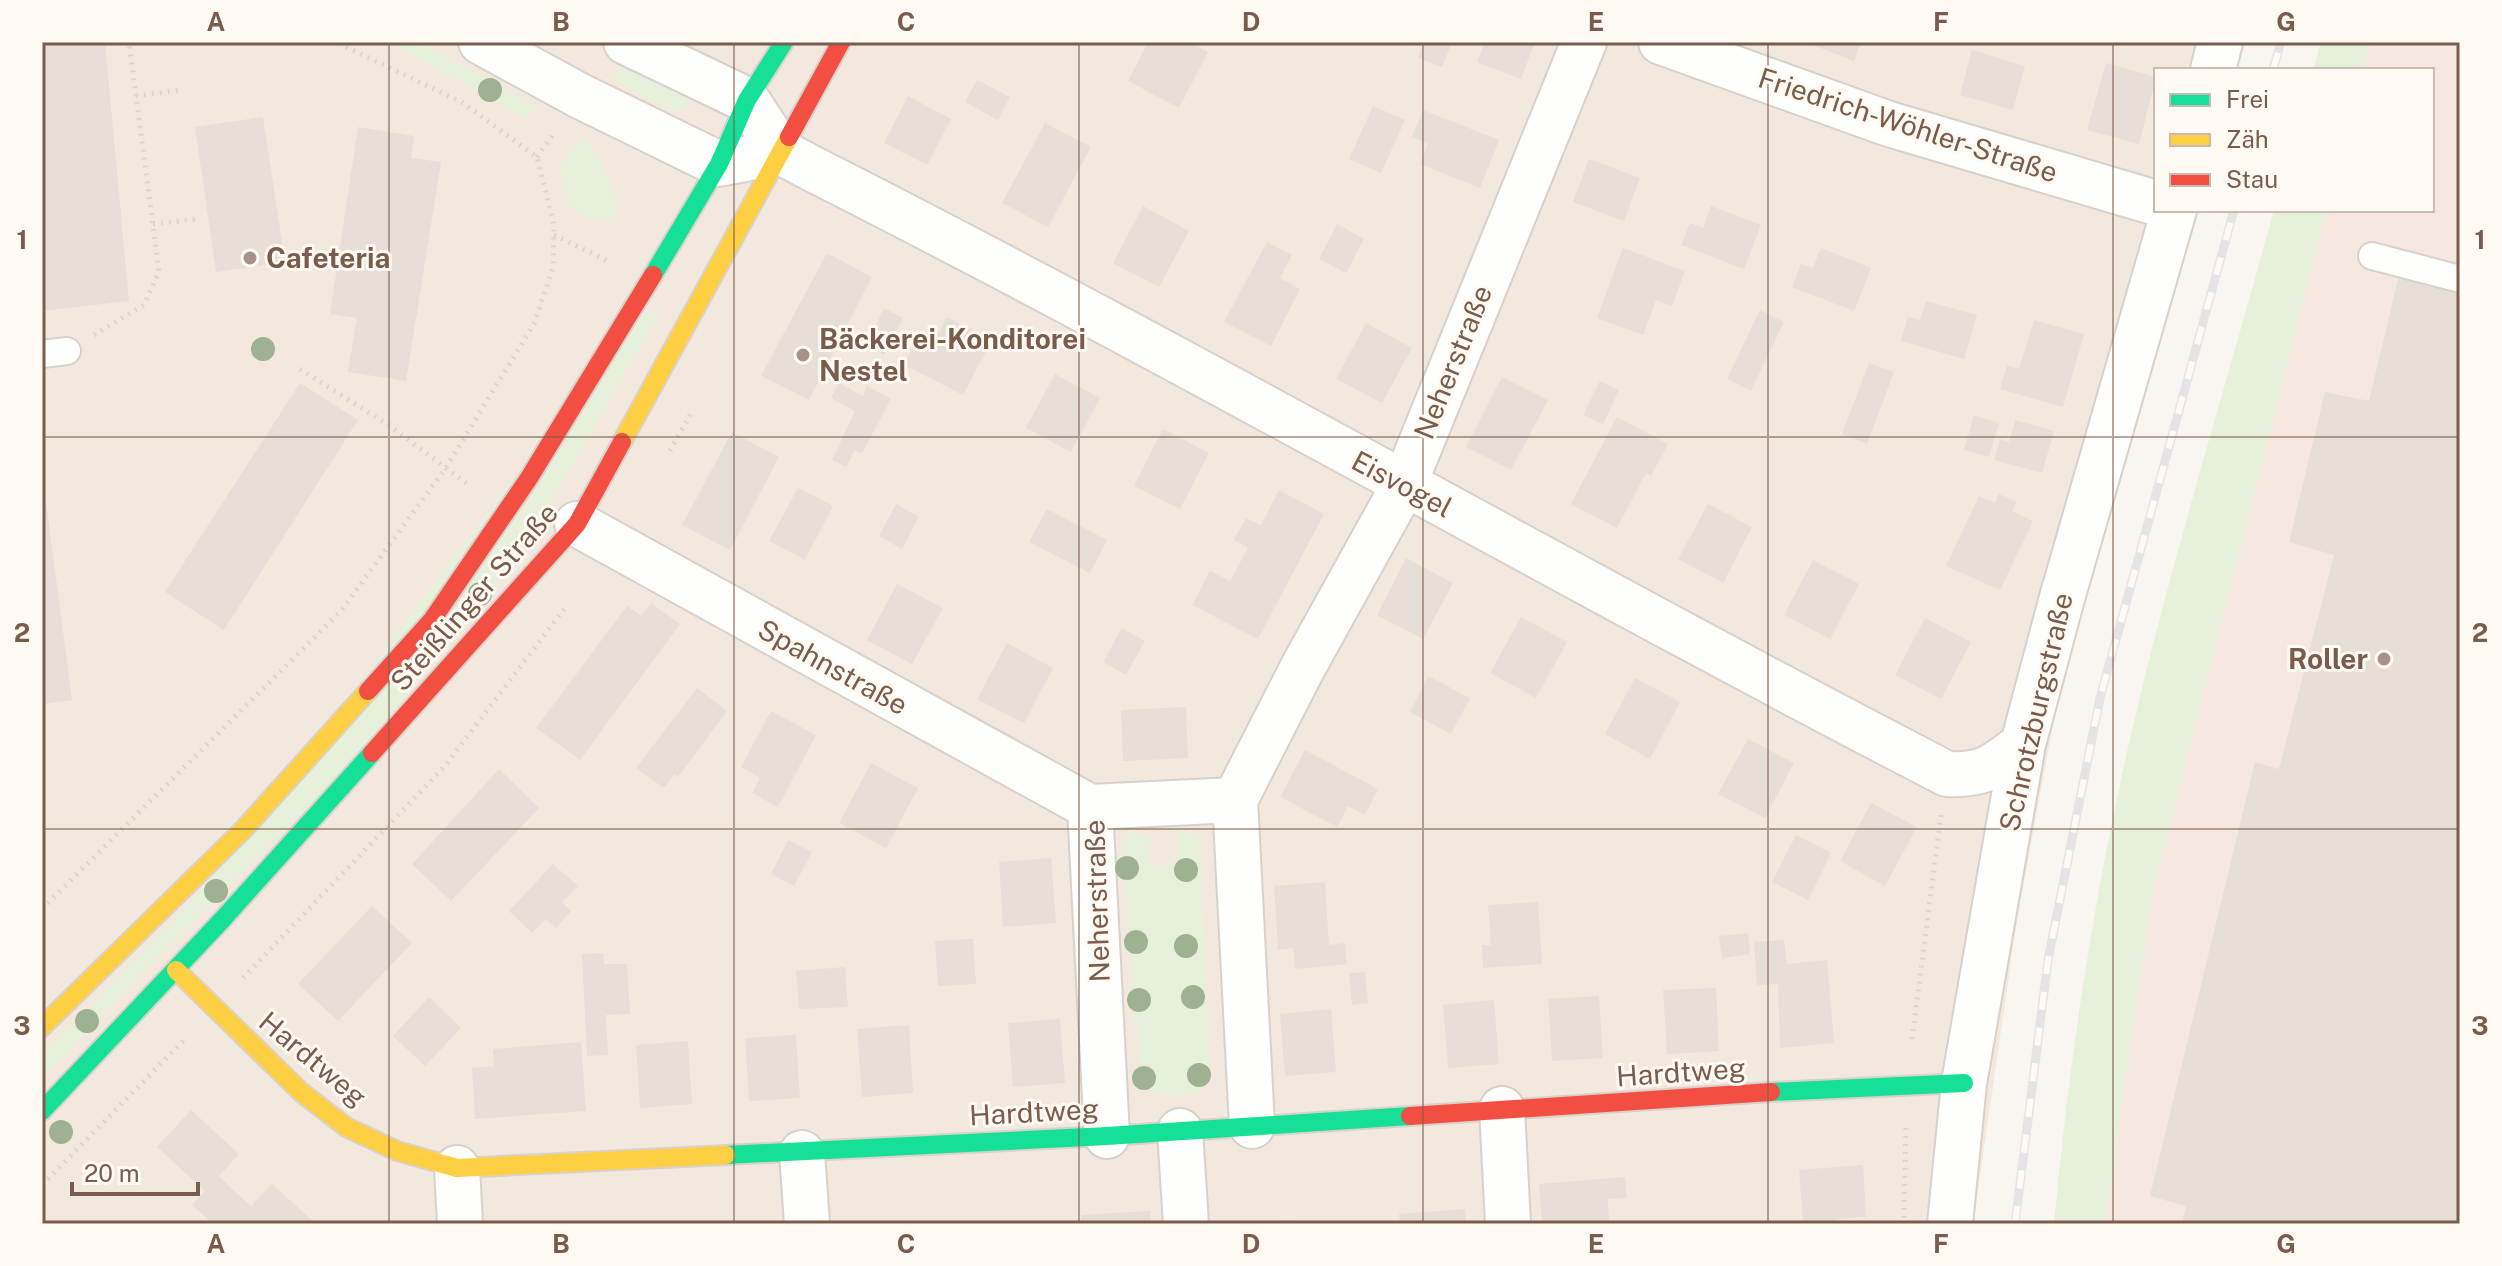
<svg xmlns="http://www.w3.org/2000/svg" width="2502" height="1266" viewBox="0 0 2502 1266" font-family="'Public Sans',sans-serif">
	<rect width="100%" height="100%" fill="#f9f5f0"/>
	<!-- residential -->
	<path fill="#f2e8de" d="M42 42H2241L2233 70H2156V210H2194L2057 703 2017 920 1973 1224H42Z"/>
	<!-- commercial -->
	<path fill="#f6e8e1" d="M2370 42H2460V1224H2105L2153 891 2327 210H2432V70H2363Z"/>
	<!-- green -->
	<path fill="#e7f0db" d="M389 42H419L537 107 527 119Z
		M2321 42H2370L2363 70H2313Z
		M623 63 684 92 688 98 684 110 671 111 613 79Z
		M584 137C602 164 621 187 614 220L590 219 573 211 559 171 569 152Z
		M2274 210H2327L2153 891 2105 1224H2054C2070 1050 2097 875 2138 705 2178 539 2229 375 2274 210Z
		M642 308 659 315 542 517 488 597 345 769 140 975 42 1079V1056L209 883Z
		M1178 827 1191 830 1201 839 1210 1072 1203 1089C1177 1098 1165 1100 1142 1085L1123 846 1129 833 1150 835 1149 866 1178 863Z"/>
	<!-- building -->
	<path fill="#e6ded7" d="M42 42H105L129 301 42 311Z
		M1148 42H1189L1208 52 1179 108 1128 81Z
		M1424 42H1452L1442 67 1418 58Z
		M1485 42H1535L1521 79 1477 62Z
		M1805 42H1861L1854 61Z
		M1972 50 2025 66 2013 110 1960 95Z
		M2106 63 2156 77 2139 144 2087 130Z
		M977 80 1010 97 998 120 965 102Z
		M908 96 951 119 927 165 884 143Z
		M1373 106 1405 120 1381 173 1349 159Z
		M1423 110 1499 140 1480 188 1420 164 1428 144 1412 137Z
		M263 117 285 262 216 272 195 127Z
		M1045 123 1091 147 1048 227 1002 203Z
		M358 127 414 136 411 158 441 162 406 381 348 372 357 318 330 314Z
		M1589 159 1640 178 1624 221 1573 202Z
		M1143 206 1189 231 1159 287 1113 263Z
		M1711 206 1761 225 1744 269 1681 245 1690 223 1703 228Z
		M1337 224 1364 239 1346 273 1319 259Z
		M1267 242 1292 255 1280 278 1300 289 1271 346 1224 322Z
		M1623 248 1685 271 1672 306 1656 300 1643 335 1597 318Z
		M1821 248 1871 268 1854 311 1792 287 1801 264 1813 268Z
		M827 253 872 277 809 400 761 376Z
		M2399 275 2460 291V1224H2182L2186 1206 2150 1196 2255 762 2279 769 2334 555 2289 542 2325 392 2369 401Z
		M1926 301 1977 315 1964 359 1901 341 1908 317 1920 320Z
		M884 308 903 318 884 355 866 345Z
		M1760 310 1784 322 1751 391 1727 379Z
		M947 317 992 340 963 395 904 365 916 341 930 349Z
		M2034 320 2084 334 2063 407 2000 389 2007 365 2019 369Z
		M1366 323 1412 348 1382 403 1336 379Z
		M1869 363 1894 372 1867 444 1842 434Z
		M1055 374 1100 398 1071 452 1026 428Z
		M1502 377 1548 400 1511 470 1466 447Z
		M1600 381 1619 390 1603 424 1583 415Z
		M300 383 358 420 224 630 165 592Z
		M839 383 863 396 867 386 891 399 862 453 855 450 846 467 832 460 855 411 831 398Z
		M1974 415 1999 423 1989 457 1964 450Z
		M1617 417 1668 444 1651 476 1646 473 1617 528 1571 504Z
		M2015 420 2054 431 2042 473 1994 460 2000 439 2009 442Z
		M1163 429 1209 453 1180 509 1134 486Z
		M732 432 779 457 730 550 682 525Z
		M42 471 72 700 42 704Z
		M798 488 833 506 805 560 769 541Z
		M1279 490 1324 514 1258 639 1192 605 1210 571 1230 581 1248 548 1234 540 1246 518 1261 525Z
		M1999 494 2017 502 2012 511 2033 521 2000 590 1946 566 1979 496 1995 503Z
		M896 504 919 517 902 549 879 536Z
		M1708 504 1752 527 1723 583 1678 559Z
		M1047 509 1107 540 1090 573 1029 542Z
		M1406 558 1453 583 1423 639 1377 615Z
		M1813 560 1859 584 1830 639 1784 615Z
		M897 584 943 608 912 664 867 640Z
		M651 603 680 624 580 760 536 728 627 606 641 616Z
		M1521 617 1567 642 1536 698 1490 673Z
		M1925 618 1971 642 1941 699 1895 675Z
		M1122 628 1145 641 1126 675 1103 662Z
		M1007 643 1053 668 1024 723 977 699Z
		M1428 676 1470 698 1451 734 1410 712Z
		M1635 678 1680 702 1650 759 1605 734Z
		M697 688 727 711 678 777 675 774 664 788 636 768Z
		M1186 707 1188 758 1123 761 1121 710Z
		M771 711 816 735 778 807 752 793 760 778 741 767Z
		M1748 739 1794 763 1765 818 1718 794Z
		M1305 750 1378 789 1365 815 1348 806 1337 827 1280 797Z
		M871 763 918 788 886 848 839 823Z
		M499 769 539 808 451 901 412 864Z
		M1871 803 1917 827 1885 886 1840 861Z
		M1796 835 1831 853 1808 900 1772 882Z
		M788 840 812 852 794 886 771 874Z
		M1051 858 1056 923 1003 927 999 862Z
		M553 864 578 886 562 902 571 911 556 928 546 919 532 933 509 911Z
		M1325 882 1329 945 1345 943 1347 964 1295 969 1293 948 1278 950 1274 886Z
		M1538 902 1542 964 1483 968 1482 945H1491L1488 905Z
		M372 906 412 943 338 1021 298 984Z
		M1748 933 1750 954 1722 958 1719 936Z
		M973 939 976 984 938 986 935 941Z
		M1784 940 1787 964 1827 960 1834 1043 1780 1048 1778 984 1757 985 1754 942Z
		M603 953 604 964H627L630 1014 606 1015 608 1055 587 1056 582 954Z
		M845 967 848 1007 799 1009 796 971Z
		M1365 972 1368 1003 1352 1005 1349 973Z
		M1716 988 1719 1051 1667 1054 1663 990Z
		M1599 996 1603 1058 1552 1061 1548 999Z
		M429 997 461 1028 425 1066 393 1036Z
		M1494 1000 1499 1064 1448 1068 1443 1005Z
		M1331 1009 1336 1072 1285 1076 1280 1014Z
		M1060 1019 1065 1083 1013 1087 1008 1023Z
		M909 1025 913 1093 862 1097 857 1029Z
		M796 1035 800 1098 749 1101 745 1038Z
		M688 1041 692 1104 640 1108 636 1045Z
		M581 1042 586 1111 475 1119 472 1068 494 1066 493 1049Z
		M191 1110 239 1154 219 1176 234 1191 251 1206 272 1184 316 1224H213L192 1205 205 1191 157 1147Z
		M1863 1165 1866 1217 1836 1219V1224L1803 1221 1799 1170Z
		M1625 1177 1627 1198 1608 1199 1609 1224H1542L1539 1184Z
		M1465 1209 1466 1224H1400L1399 1214Z
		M1150 1211 1151 1224H1082L1081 1215Z
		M1293 1220V1224H1261V1222Z"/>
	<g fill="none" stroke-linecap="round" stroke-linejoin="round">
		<defs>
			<path id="lane" d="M2372 256 2460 279
				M42 354 67 351"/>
			<path id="street" d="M481 42 580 96 719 164 781 152
				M626 42 747 100 781 152 811 168C1194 362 1566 577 1947 774 1984 776 1995 766 2023 744
				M1661 42 1889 124 2156 203
				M2213 70 2220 42
				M577 524 1090 807
				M1502 1109 1508 1224
				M1252 1126 1235 800 1303 667 1404 485 1584 42
				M1180 1131 1186 1224
				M1107 1136 1090 807 1235 800
				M802 1153 807 1224
				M457 1168 460 1224
				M1950 1224 1964 1083 2023 744 2062 598 2174 210"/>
			<path id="fast" d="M653 275 719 164 747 100 784 42
				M1771 1092 1964 1083
				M42 1111 222 920 372 753
				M726 1155 1107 1136 1410 1116"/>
			<path id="slow" d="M622 442 789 137
				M176 970 301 1092 346 1127 397 1151 457 1168 726 1155
				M42 1027 243 830 368 691"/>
			<path id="jam" d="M789 137 841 42
				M368 691 432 620 529 478 653 275
				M372 753 577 524 622 442
				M1410 1116 1771 1092"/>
		</defs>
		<!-- lane casing -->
		<use href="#lane" stroke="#d7d1cb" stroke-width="30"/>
		<!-- street casing -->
		<use href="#street" stroke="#d7d1cb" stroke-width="48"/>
		<!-- fast casing -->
		<use href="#fast" stroke="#d9d2cb" stroke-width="22"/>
		<!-- slow casing -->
		<use href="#slow" stroke="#d9d2cb" stroke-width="22"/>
		<!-- jam casing -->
		<use href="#jam" stroke="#d9d2cb" stroke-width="22"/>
		<!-- path -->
		<path stroke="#dcd5d0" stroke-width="5" stroke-dasharray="2 6" stroke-linecap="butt" d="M136 96 179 90
			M537 157 555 132
			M153 224 197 219
			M554 235 610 262
			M94 335 144 305 159 272 129 42
			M300 369 390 426 470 486
			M670 451 692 411
			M42 909 341 611 445 469 534 324 553 268 554 225 537 157 463 103 336 42
			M243 978 445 766 564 609
			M1912 1039 1941 815
			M42 1185 187 1037
			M1904 1218 1906 1125"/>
		<!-- lane -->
		<use href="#lane" stroke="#fefefd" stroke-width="26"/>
		<!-- street -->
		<use href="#street" stroke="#fefefd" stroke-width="44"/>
		<!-- fast -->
		<use href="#fast" stroke="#16e098" stroke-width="18"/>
		<!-- slow -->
		<use href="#slow" stroke="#ffcf43" stroke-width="18"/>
		<!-- jam -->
		<use href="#jam" stroke="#f24e42" stroke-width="18"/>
		<defs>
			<path id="rail" d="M2273 70 2281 42
				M2015 1224 2048 960 2100 698 2234 210"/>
		</defs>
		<!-- rail casing -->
		<use href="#rail" stroke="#e6e3e7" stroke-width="9"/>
		<!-- rail -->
		<use href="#rail" stroke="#fffaf3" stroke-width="6" stroke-dasharray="18" stroke-linecap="butt"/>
	</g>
	<!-- trees -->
	<g fill="#9eb190">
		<circle cx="490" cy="90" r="12"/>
		<circle cx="263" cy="349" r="12"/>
		<circle cx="480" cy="594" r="12"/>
		<circle cx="1127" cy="868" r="12"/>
		<circle cx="1186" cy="870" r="12"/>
		<circle cx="216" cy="891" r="12"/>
		<circle cx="1136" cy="942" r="12"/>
		<circle cx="1186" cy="946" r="12"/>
		<circle cx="1193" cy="997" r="12"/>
		<circle cx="1139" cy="1000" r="12"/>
		<circle cx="87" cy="1021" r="12"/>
		<circle cx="1199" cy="1075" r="12"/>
		<circle cx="1144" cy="1078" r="12"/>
		<circle cx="61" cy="1132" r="12"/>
	</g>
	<!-- grid -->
	<path fill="none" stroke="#7a5c4d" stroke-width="2" stroke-opacity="0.55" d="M389 42V1224M734 42V1224M1079 42V1224M1423 42V1224M1768 42V1224M2113 42V1224M42 437H2460M42 829H2460"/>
	<!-- markers -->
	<g fill="#a69286" stroke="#fffaf3" stroke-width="3">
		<circle cx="250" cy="258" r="8"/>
		<circle cx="803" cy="355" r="8"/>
		<circle cx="2384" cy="659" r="8"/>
	</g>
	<g text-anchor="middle" stroke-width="6" stroke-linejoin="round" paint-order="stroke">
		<!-- street labels -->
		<g font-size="28" fill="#7a5c4d" stroke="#fffaf3">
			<text transform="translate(1908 125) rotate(18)" y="10">Friedrich-Wöhler-Straße</text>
			<text transform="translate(1453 362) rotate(-68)" y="10">Neherstraße</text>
			<text transform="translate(1402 484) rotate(28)" y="10">Eisvogel</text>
			<text transform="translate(474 597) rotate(-49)" y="10">Steißlinger Straße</text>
			<text transform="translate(833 667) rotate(29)" y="10">Spahnstraße</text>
			<text transform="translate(2036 712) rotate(-77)" y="10">Schrotzburgstraße</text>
			<text transform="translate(1097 901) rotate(-92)" y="10">Neherstraße</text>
			<text transform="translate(313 1059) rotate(40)" y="10">Hardtweg</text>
			<text transform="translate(1681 1072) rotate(-4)" y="10">Hardtweg</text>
			<text transform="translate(1034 1112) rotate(-3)" y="10">Hardtweg</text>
		</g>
		<!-- poi labels -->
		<g font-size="28" font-weight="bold" fill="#7a5c4d" stroke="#fffaf3" text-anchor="start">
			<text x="266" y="268">Cafeteria</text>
			<text x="819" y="349">Bäckerei-Konditorei<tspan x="819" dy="32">Nestel</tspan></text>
			<text x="2368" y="669" text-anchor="end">Roller</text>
		</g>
	</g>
	<!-- border -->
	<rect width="2502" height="1266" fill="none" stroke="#fffaf3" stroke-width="88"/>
	<!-- legend -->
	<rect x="2154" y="68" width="280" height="144" fill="#fffaf3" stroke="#cabbb1" stroke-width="2"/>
	<rect x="2170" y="94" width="40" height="12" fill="#16e098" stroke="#cabbb1" stroke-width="2"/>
	<text x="2226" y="108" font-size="24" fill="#7a5c4d">Frei</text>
	<rect x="2170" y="134" width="40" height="12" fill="#ffcf43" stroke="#cabbb1" stroke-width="2"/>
	<text x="2226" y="148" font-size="24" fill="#7a5c4d">Zäh</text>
	<rect x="2170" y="174" width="40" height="12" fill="#f24e42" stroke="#cabbb1" stroke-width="2"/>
	<text x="2226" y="188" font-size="24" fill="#7a5c4d">Stau</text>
	<!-- scale -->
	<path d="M72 1182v12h126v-12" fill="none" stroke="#7a5c4d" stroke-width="4"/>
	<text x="84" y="1182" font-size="24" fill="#7a5c4d" stroke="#fffaf3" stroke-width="6" paint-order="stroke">20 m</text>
	<rect x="44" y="44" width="2414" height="1178" fill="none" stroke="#7a5c4d" stroke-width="3"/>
	<g font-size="26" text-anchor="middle" font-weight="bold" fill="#7a5c4d">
		<text x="216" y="31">A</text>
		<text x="561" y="31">B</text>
		<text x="906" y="31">C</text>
		<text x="1251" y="31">D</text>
		<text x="1596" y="31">E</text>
		<text x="1941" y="31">F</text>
		<text x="2286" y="31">G</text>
		<text x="22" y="249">1</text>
		<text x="2480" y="249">1</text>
		<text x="22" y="642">2</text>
		<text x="2480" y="642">2</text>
		<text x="22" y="1035">3</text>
		<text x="2480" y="1035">3</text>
		<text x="216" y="1253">A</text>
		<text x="561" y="1253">B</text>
		<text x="906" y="1253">C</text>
		<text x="1251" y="1253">D</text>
		<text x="1596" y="1253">E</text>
		<text x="1941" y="1253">F</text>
		<text x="2286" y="1253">G</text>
	</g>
</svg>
